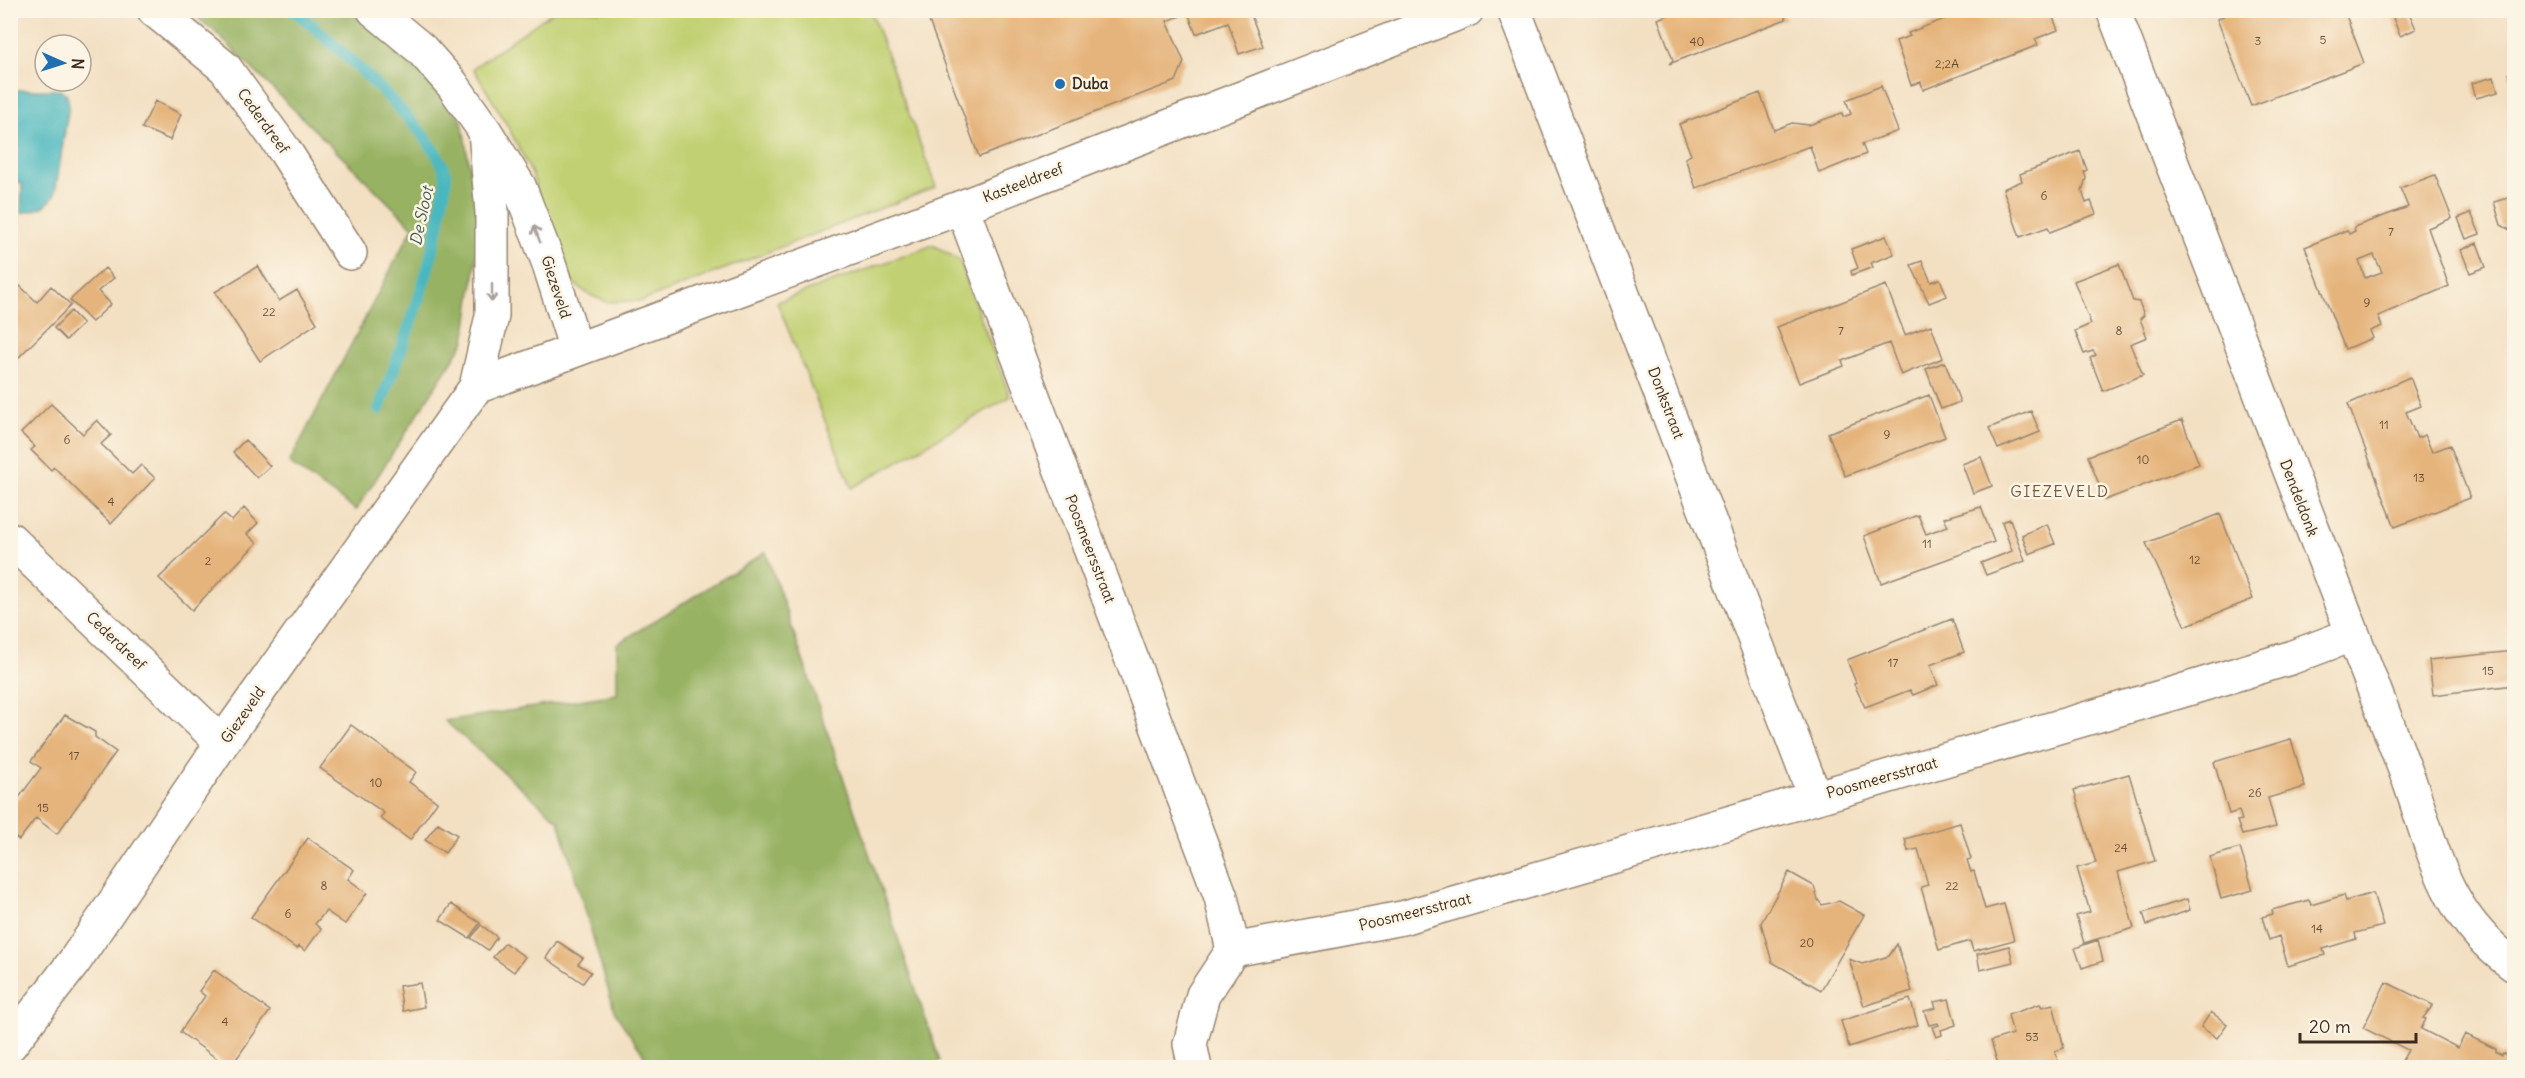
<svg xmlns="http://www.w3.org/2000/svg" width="2525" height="1078" viewBox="0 0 2525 1078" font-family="Delius,sans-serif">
	<rect width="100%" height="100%" fill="#fcf5e5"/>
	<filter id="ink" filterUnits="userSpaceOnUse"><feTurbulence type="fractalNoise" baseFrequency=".0167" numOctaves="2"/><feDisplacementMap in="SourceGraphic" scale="12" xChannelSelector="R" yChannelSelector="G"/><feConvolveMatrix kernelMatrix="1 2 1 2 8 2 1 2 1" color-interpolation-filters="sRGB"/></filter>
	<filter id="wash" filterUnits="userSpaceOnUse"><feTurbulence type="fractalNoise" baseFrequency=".008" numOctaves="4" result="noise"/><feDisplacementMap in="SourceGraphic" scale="24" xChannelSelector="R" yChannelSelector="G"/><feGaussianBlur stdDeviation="1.35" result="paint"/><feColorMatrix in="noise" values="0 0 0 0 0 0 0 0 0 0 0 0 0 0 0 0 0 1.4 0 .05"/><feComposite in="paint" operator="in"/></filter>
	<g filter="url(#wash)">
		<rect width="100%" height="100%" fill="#f3e0c3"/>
		<!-- green -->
		<path fill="#c1d072" stroke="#7e7d48" stroke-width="1.5" d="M554 11H871L936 187 642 301 607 302 590 295 573 283 554 245 532 174 506 123 473 68Z
			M933 245 959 260 1010 397 852 488 777 302Z"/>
		<!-- forest -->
		<path fill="#98b264" stroke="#6a6e41" stroke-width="1.5" d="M188 11H352L410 58 462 121 480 232 465 341 356 510 289 463 413 227 213 30Z
			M766 552 940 1061 915 1068 652 1067 615 1013 559 821 445 721 617 694V644Z"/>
		<!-- water -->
		<path fill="#48b7bf" stroke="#42706e" stroke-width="1.5" d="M11 90H60L67 95 69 105 55 194C47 209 36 210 21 213L22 183 11 182Z"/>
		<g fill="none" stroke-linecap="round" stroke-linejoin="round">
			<!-- stream -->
			<path stroke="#48b7bf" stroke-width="12" d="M294 10C326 37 443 139 446 177 446 187 442 199 441 209 430 278 403 343 379 409"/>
		</g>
		<g id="blocks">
			<!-- building -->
			<path fill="#e5b47b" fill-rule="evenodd" d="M925 10H1249L1263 46 1239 54 1228 22 1196 34 1188 13 1167 21 1184 62 1176 81 979 157Z
				M1680 10H1782L1786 19 1669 64 1673 60 1658 19Z
				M1968 10H2050L2058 30 2035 39 2038 45 1923 90 1921 82 1911 85 1896 41 1910 36 1908 33Z
				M2238 10H2344L2364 63 2251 106 2217 19Z
				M2390 10H2408L2416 29 2400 36Z
				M2514 72V88L2509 73Z
				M2494 77 2498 92 2476 98 2472 83Z
				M1881 86 1898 131 1862 144 1866 154 1819 173 1810 146 1696 188 1685 158 1691 155 1679 124 1760 93 1774 130 1792 123 1809 125 1842 113 1843 117 1851 114 1846 100Z
				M155 101 181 114 170 140 142 128Z
				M2080 151 2087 170 2084 172 2086 178 2082 191 2086 203 2091 201 2096 214 2050 232 2048 227 2020 237 2003 189 2022 181 2020 174Z
				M2435 175 2452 218 2428 228 2449 286 2378 316 2382 326 2370 331 2373 338 2345 349 2305 247 2347 230 2349 234 2355 231 2354 227 2408 207 2400 188ZM2374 255 2382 272 2365 278 2359 261Z
				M2514 196V236L2512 231 2501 225 2494 202Z
				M2471 213 2480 234 2466 239 2458 218Z
				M1886 236 1894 254 1871 263 1873 267 1852 275 1851 271 1858 268 1851 249Z
				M2477 243 2486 267 2470 273 2461 250Z
				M1922 261 1931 282 1940 279 1947 296 1929 303 1911 265Z
				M2119 264 2133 301 2139 302 2144 315 2140 319 2147 337 2130 344 2143 375 2103 391 2090 358 2096 355 2093 351 2084 354 2075 331 2091 324 2074 281Z
				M258 266 279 301 297 290 317 323 260 361 215 292Z
				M105 268 114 278 98 291 111 304 92 322 70 300Z
				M1886 285 1905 335 1931 325 1943 358 1901 375 1889 343 1842 361 1844 366 1799 383 1777 327Z
				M20 286 37 302 51 286 71 305 10 366V293Z
				M71 311 83 324 66 340 54 328Z
				M1945 362 1960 402 1941 409 1926 369Z
				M2410 377 2421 406 2406 412 2417 438 2425 435 2432 452 2450 445 2470 498 2395 527 2348 404Z
				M1929 395 1945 437 1845 476 1828 433Z
				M51 404 83 434 97 420 111 435 101 444 132 474 141 465 155 478 111 524 54 467 51 470 31 450 35 447 21 433Z
				M2031 411 2040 432 1998 449 1989 428Z
				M2182 420 2199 464 2105 500 2088 456Z
				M245 440 270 466 257 478 233 452Z
				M1981 457 1992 486 1973 493 1962 464Z
				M1981 507 1994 542 1881 583 1864 536 1918 515 1926 534 1948 526 1944 518Z
				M244 508 258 523 247 534 257 543 192 610 159 578 224 514 232 521Z
				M2220 514 2253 599 2185 626 2146 543Z
				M2010 519 2025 561 1986 575 1981 563 2012 551 2002 522Z
				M2047 524 2055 544 2029 554 2022 535Z
				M1952 619 1964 652 1930 665 1938 685 1913 695 1910 690 1865 707 1854 684 1856 683 1847 660Z
				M2514 651V685L2433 695 2429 660Z
				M65 715 95 732V737L116 752 57 834 36 818 19 840 10 834V793L18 799 41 768 31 761Z
				M351 725 416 772 409 782 437 802 410 840 380 818 384 813 320 768Z
				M2291 739 2305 787 2268 798 2276 827 2242 835 2237 821 2242 820 2239 811 2229 814 2214 762Z
				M2129 774 2155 861 2118 872 2134 928 2084 943 2076 916 2090 912 2077 868 2096 863 2074 790Z
				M438 823 457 835 445 853 425 840Z
				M1960 823 1971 859 1967 860 1971 872 1974 871 1985 909 2004 904 2014 940 1973 951 1970 941 1939 950 1921 887 1928 885 1918 849 1908 851 1905 839Z
				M308 838 354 870 348 879 367 893 345 924 326 911 315 924 321 929 305 951 299 946 297 949 251 917Z
				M2240 848 2253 890 2221 899 2210 857Z
				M1789 872 1814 886 1818 900 1822 905 1839 901 1864 915 1821 990 1772 962 1761 923Z
				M2373 893 2383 926 2355 933 2356 939 2323 949 2325 955 2288 966 2279 936 2269 940 2262 917 2273 914 2272 910 2309 900 2311 905 2344 895 2346 901Z
				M2187 899 2190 910 2147 925 2143 913Z
				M451 904 480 923 469 938 440 920Z
				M481 925 497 937 488 950 471 938Z
				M2098 940 2103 961 2082 968 2075 948Z
				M557 941 583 958 578 964 591 972 583 983 546 958Z
				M505 943 525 957 514 972 493 957Z
				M1897 944 1912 991 1864 1006 1849 959 1862 964 1889 956Z
				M2009 946 2013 962 1980 970 1977 954Z
				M214 970 270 1011 230 1068 180 1032 205 996 199 991Z
				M2386 982 2433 1005 2423 1018 2426 1019 2421 1029 2458 1048 2465 1034 2496 1049V1052L2502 1055 2503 1053 2511 1057 2506 1068H2398L2408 1050 2363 1028Z
				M420 983 424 1007 403 1011 399 986Z
				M1910 999 1918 1025 1849 1047 1841 1021Z
				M1949 999 1956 1025 1941 1030 1942 1035 1936 1037 1932 1027 1939 1025 1938 1023 1929 1025 1924 1011 1936 1008 1934 1002Z
				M2040 1004 2042 1007 2053 1004 2064 1048 2055 1051 2060 1068H1999L1991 1041 2013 1034 2008 1015Z
				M2211 1012 2227 1024 2217 1038 2201 1027Z
				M1947 1058 1950 1068H1917V1067Z"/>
		</g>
	</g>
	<g filter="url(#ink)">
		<use href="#blocks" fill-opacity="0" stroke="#978570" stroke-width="1.5"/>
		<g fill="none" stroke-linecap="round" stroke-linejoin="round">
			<defs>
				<path id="minor" d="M154 10 225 68 285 151 350 253
					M374 10 421 49 452 84 485 131
					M1514 10 1815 797
					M2113 10 2409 780C2435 855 2446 917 2514 965
					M962 207 1221 897 1233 950
					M476 387 492 316V212L485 131 519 186 549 264 576 349
					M10 539 222 743
					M1233 950 1402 918 2178 692 2290 658 2351 635
					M10 1045 74 962 222 743 476 387 962 207 1467 10
					M1195 1068 1190 1044 1203 995 1233 950"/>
			</defs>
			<!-- minor casing -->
			<use href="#minor" stroke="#978570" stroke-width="36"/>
			<!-- minor -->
			<use href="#minor" stroke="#fff" stroke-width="33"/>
		</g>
		<!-- one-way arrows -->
		<defs><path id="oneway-shaft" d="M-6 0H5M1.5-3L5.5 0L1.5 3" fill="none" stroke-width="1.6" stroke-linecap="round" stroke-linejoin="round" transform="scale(1.5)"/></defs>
		<g stroke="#a79f9a">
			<use href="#oneway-shaft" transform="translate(537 234) rotate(-111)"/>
			<use href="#oneway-shaft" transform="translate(492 293) rotate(90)"/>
		</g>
	</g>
	<!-- markers -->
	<circle fill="#1f6fb2" stroke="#fcf5e5" stroke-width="2" cx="1060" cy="84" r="6"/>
	<g text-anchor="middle" stroke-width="5" stroke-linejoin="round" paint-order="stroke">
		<!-- number labels -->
		<g font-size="12" fill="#664c35">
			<text x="2323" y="44">5</text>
			<text x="2258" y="45">3</text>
			<text x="1697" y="46">40</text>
			<text x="1947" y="68">2;2A</text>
			<text x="2044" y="200">6</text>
			<text x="2391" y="236">7</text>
			<text x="2367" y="307">9</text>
			<text x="269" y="316">22</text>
			<text x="1841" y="335">7</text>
			<text x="2119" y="335">8</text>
			<text x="2384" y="429">11</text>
			<text x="1887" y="439">9</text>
			<text x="67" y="444">6</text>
			<text x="2143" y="464">10</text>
			<text x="2419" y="482">13</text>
			<text x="111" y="506">4</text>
			<text x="1927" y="548">11</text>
			<text x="2195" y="564">12</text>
			<text x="208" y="565">2</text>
			<text x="1893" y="667">17</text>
			<text x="2488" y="675">15</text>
			<text x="74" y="760">17</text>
			<text x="376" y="787">10</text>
			<text x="2255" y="797">26</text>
			<text x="43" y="812">15</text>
			<text x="2121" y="852">24</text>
			<text x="324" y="890">8</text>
			<text x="1952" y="890">22</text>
			<text x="288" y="918">6</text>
			<text x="2317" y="933">14</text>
			<text x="1807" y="947">20</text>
			<text x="225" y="1026">4</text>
			<text x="2032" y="1041">53</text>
		</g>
		<!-- poi labels -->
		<g font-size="15" font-weight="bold" fill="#3b2a1e" stroke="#fcf5e5" text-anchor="start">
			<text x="1072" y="89">Duba</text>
		</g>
		<!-- street labels -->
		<g font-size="15" fill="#3b2a1e" stroke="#fcf5e5">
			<text transform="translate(263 121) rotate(54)" y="5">Cederdreef</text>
			<text transform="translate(1023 183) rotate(-21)" y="5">Kasteeldreef</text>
			<text transform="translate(556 287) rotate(72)" y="5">Giezeveld</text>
			<text transform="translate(1666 403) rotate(69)" y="5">Donkstraat</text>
			<text transform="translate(2299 498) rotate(69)" y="5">Dendeldonk</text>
			<text transform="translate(1090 549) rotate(69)" y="5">Poosmeersstraat</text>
			<text transform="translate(116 641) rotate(44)" y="5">Cederdreef</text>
			<text transform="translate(243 715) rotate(-55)" y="5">Giezeveld</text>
			<text transform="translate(1882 778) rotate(-16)" y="5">Poosmeersstraat</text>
			<text transform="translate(1415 912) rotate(-14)" y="5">Poosmeersstraat</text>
		</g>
		<!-- water labels -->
		<g font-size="16" font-style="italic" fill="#405b56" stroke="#fcf5e5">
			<text transform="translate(421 216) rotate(-78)" y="6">De Sloot</text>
		</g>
		<!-- neighbourhood labels -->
		<g font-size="16" letter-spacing="1.5" fill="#765a3f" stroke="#fcf5e5">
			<text x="2060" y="497">GIEZEVELD</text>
		</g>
	</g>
	<!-- margin -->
	<rect width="2525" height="1078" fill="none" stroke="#fcf5e5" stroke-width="36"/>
	<!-- north arrow -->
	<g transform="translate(63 63) rotate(93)"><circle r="28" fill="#fcf5e5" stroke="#afa495" stroke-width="1.5"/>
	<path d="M0-4.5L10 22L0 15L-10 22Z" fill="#1f6fb2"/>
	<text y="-9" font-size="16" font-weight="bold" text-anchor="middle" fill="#3b2a1e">N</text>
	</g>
	<!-- scale -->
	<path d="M2300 1033v9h116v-9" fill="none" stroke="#3b2a1e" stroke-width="3"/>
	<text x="2309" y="1033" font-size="18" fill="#3b2a1e" stroke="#fcf5e5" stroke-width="4.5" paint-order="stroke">20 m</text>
</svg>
